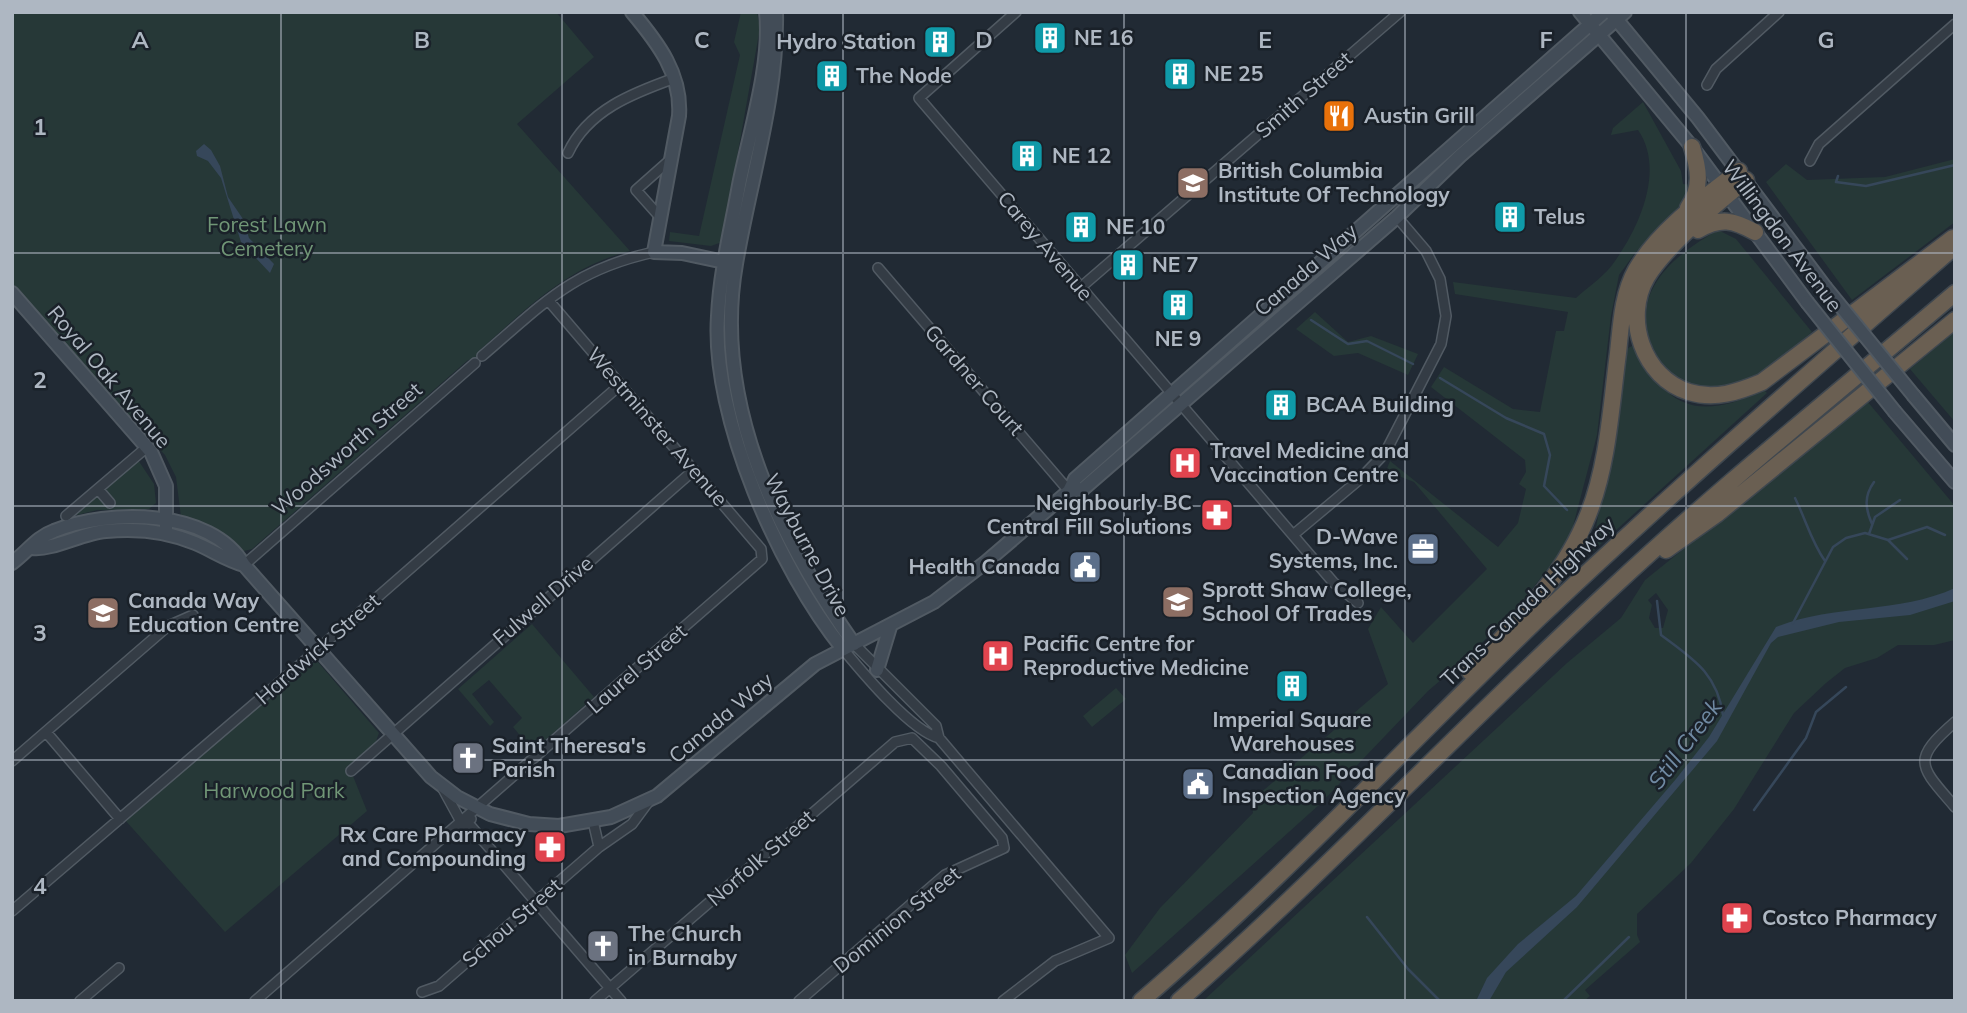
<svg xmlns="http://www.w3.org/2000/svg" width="1967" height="1013" viewBox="0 0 1967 1013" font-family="Mulish,sans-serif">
	<rect width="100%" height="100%" fill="#212a34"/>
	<!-- green -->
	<path fill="#263837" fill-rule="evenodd" d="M12 12H556L594 57 517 124 630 251C569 266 527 308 481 349L476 359 468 360 252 549 244 551 181 517 176 477 165 455 102 389 12 285Z
		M741 12H757L760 28 722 242 711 246 669 241 670 232 699 236 740 55 734 42Z
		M1643 102 1681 171 1683 184 1692 185 1690 196 1635 253 1619 275 1611 316 1597 435 1572 530 1556 558 1522 602 1469 656 1428 691 1320 804 1132 973 1125 955 1160 908 1253 813 1251 801 1388 684 1368 629 1381 607 1413 643 1487 569 1414 482 1386 471 1390 461 1498 547 1518 523 1526 489 1519 484 1526 472 1525 460 1431 387 1444 367 1513 409 1540 412 1556 331H1564L1568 312 1455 294 1453 282 1576 298C1588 287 1606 275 1615 261 1640 226 1665 169 1638 130L1611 135 1613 128Z
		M1955 159V222L1852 300 1766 182 1786 164 1807 180 1885 177Z
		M1718 230 1736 239 1812 332C1785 354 1758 382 1722 388 1668 396 1628 332 1654 286 1668 261 1694 244 1718 230Z
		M1315 312 1348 342 1371 336 1418 354 1408 375 1358 353 1334 356 1296 329Z
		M1955 331V422L1910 369Z
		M1632 346C1668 408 1697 422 1764 390L1767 393 1592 552 1626 349Z
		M1867 401 1955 506V640L1934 645H1898L1877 658 1845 668 1826 683 1794 713 1734 809 1691 863 1637 914V935L1640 942 1585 990 1590 996 1584 1001H1489L1484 985 1476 1001H1203L1567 663 1621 618 1645 580ZM1656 593 1668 610 1663 628H1655L1649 618 1652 605 1648 600Z
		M138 460 154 484 156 503 149 509 97 510 69 517 93 497 103 499 108 485Z
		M532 624 594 697 533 751 513 727 522 718 489 680 472 694 494 722 490 726 458 689Z
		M317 661 379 733 375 744 351 771 367 811 225 932 125 820 303 668Z
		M1116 688 1126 699 1092 727 1083 716Z"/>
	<!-- water -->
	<path fill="#36475a" d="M204 144 211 150 220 166 228 197 243 219 249 238 274 264 270 273 252 254 246 255 248 250 241 242 221 178 208 161 197 156 196 151Z
		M1955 588V601L1910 615 1839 622 1778 637 1771 643 1717 741 1577 907 1506 972 1489 1001H1476L1487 978 1518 944 1576 896 1676 779 1709 737 1776 627C1833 604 1898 614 1955 588Z"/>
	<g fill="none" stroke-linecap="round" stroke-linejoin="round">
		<!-- stream -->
		<path stroke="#36475a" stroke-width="2.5" d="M1838 176 1836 182 1866 186 1955 165
			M1311 320 1348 344 1367 341 1413 364
			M1440 378 1506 418 1544 434 1550 455 1544 486 1567 510
			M1795 498C1806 520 1811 541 1825 561
			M1872 524C1865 508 1864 496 1874 482
			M1869 534 1875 517 1900 500
			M1888 540 1907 559
			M1657 601 1661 635C1693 659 1717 673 1723 715
			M1793 623 1833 547 1846 538 1865 533 1888 540 1927 527 1945 535
			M1754 810 1806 738 1816 712 1846 687
			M1367 917 1408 969 1440 1001
			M1563 1001 1629 937"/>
		<defs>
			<path id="street" d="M1016 12 919 98 1333 582 1358 603
				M1707 85 1716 69 1779 12
				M568 153C588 110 633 93 675 78
				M1810 161 1819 144 1955 24
				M660 217 636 190 671 159
				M878 268 1069 491
				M1080 288 1400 12
				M482 356C543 304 572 270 654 252
				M98 489 110 503
				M66 516 147 447
				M1293 535 1360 479 1385 453 1441 344 1446 316 1440 279 1426 251 1397 217
				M244 565 475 363
				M854 644 936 726 939 738 1109 938 1055 961 1003 1001
				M843 649C863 673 911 731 939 738
				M1955 722C1910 761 1920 766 1955 807
				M46 732 120 819
				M12 761 168 626 193 615
				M351 771 694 470
				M442 787 460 820
				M593 821 599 847
				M468 823 621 1001
				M447 835 454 834 471 819
				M12 911 309 657 620 385
				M422 992 439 986 599 847 632 824 649 801
				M80 1001 119 968
				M255 1001 762 559 761 549 548 300
				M595 1001 895 742 912 738 941 766 1002 838 1004 848 945 875 799 1001"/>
			<path id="secondary" d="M632 12C658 43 682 74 679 116L654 252 682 253 729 263
				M766 12C772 63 749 134 739 185 731 229 720 272 718 316 711 418 780 571 843 649
				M776 12C778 97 750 180 736 264 712 400 777 535 854 644
				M1580 12 1692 147 1807 302
				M1612 14 1698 118 1825 287
				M12 293 151 452 166 486V532
				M1914 396 1955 445
				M1895 412 1955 482
				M1069 491 1083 489 1397 217 1460 156 1625 12
				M33 548C53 550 82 533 106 531 136 528 167 531 195 543 212 550 226 560 244 565
				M12 563C27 552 37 537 54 531 108 509 211 508 244 565L431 777 457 797 490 814 529 824 559 826 611 817 657 796 815 664 934 602 986 562 1069 491 1075 479 1604 12
				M877 670 890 627"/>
			<path id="highway" d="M1746 180C1718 202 1665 247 1647 277 1623 318 1643 378 1689 392 1715 400 1738 392 1762 382L1953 238
				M1688 208C1702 187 1699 170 1692 147
				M1698 230C1721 217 1733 220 1755 232
				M1666 550 1717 514 1955 320
				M1470 672C1515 624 1564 577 1588 515 1608 465 1611 407 1618 353 1621 326 1622 295 1636 270 1659 230 1703 199 1739 171
				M1141 1001C1281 881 1406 746 1539 618 1674 490 1815 368 1955 246
				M1179 1001C1329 869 1465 724 1611 589 1721 486 1840 391 1955 293"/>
		</defs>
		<!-- street casing -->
		<use href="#street" stroke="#515a63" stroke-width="12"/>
		<!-- secondary casing -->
		<use href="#secondary" stroke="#515a63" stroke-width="16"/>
		<!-- highway casing -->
		<use href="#highway" stroke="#3f474f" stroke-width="19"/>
		<!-- street -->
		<use href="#street" stroke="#343c45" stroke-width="9"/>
		<!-- secondary -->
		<use href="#secondary" stroke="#424c57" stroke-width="12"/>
		<!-- highway -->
		<use href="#highway" stroke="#6a5f52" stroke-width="16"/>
		<defs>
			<path id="secondary-bridge" d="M1825 287 1914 396
				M1807 302 1895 412"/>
		</defs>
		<!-- secondary-bridge casing -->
		<use href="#secondary-bridge" stroke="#515a63" stroke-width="16" stroke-linecap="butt"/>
		<!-- secondary-bridge -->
		<use href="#secondary-bridge" stroke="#424c57" stroke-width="12"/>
	</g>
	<!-- grid -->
	<path fill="none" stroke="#aeb7c2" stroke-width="2" stroke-opacity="0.55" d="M281 12V1001M562 12V1001M843 12V1001M1124 12V1001M1405 12V1001M1686 12V1001M12 253H1955M12 506H1955M12 760H1955"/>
	<!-- icons -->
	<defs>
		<symbol id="building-square" viewBox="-11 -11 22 22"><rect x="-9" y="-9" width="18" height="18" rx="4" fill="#0f9aa8" stroke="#1a2129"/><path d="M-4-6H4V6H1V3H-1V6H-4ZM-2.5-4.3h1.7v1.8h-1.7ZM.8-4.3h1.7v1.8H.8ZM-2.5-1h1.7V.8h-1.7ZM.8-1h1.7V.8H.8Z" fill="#fff"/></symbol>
		<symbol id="restaurant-square" viewBox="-11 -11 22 22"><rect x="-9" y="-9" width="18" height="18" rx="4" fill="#e8710a" stroke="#1a2129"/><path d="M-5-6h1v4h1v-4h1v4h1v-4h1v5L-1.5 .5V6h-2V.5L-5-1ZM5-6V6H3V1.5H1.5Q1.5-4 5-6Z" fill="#fff"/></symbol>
		<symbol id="university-square" viewBox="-11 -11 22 22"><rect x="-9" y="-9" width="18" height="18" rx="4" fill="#8d6e63" stroke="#1a2129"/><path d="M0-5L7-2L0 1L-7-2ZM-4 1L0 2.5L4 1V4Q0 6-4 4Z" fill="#fff"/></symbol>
		<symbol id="hospital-square" viewBox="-11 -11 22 22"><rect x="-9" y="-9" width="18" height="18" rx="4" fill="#e0444e" stroke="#1a2129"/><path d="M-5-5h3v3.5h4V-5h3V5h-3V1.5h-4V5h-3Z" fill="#fff"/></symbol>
		<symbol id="pharmacy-square" viewBox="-11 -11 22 22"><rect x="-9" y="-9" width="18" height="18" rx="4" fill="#e0444e" stroke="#1a2129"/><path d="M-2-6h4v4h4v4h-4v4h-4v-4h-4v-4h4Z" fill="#fff"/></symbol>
		<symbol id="office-square" viewBox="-11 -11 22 22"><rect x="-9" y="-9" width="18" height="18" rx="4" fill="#5c6f8a" stroke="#1a2129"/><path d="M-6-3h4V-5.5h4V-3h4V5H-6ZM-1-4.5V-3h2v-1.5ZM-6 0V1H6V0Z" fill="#fff"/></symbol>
		<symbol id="civic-square" viewBox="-11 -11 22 22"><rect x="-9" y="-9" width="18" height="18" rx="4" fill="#5c6f8a" stroke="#1a2129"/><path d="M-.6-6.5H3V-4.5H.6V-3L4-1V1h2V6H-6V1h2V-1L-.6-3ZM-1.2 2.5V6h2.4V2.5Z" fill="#fff"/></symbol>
		<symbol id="school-square" viewBox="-11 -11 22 22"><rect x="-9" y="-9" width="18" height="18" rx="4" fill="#8d6e63" stroke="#1a2129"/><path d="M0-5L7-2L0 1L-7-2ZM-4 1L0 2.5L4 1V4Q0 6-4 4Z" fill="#fff"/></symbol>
		<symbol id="church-square" viewBox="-11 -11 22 22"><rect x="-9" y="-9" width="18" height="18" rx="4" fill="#6b7280" stroke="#1a2129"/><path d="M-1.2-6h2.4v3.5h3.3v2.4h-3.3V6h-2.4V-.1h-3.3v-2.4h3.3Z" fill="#fff"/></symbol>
	</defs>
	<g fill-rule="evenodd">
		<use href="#building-square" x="1031" y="19" width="38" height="38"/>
		<use href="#building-square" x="921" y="23" width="38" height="38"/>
		<use href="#building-square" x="1161" y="55" width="38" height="38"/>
		<use href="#building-square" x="813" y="57" width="38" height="38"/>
		<use href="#restaurant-square" x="1320" y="97" width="38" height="38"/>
		<use href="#building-square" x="1008" y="137" width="38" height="38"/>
		<use href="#university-square" x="1174" y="164" width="38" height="38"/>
		<use href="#building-square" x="1491" y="198" width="38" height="38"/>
		<use href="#building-square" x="1062" y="208" width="38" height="38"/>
		<use href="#building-square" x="1109" y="246" width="38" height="38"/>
		<use href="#building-square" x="1159" y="286" width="38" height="38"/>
		<use href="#building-square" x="1262" y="386" width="38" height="38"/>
		<use href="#hospital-square" x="1166" y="444" width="38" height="38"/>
		<use href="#pharmacy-square" x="1198" y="496" width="38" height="38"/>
		<use href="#office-square" x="1404" y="530" width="38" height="38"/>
		<use href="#civic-square" x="1066" y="548" width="38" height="38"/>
		<use href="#university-square" x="1159" y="583" width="38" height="38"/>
		<use href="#school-square" x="84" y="594" width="38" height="38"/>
		<use href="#hospital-square" x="979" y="637" width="38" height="38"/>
		<use href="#building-square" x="1273" y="667" width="38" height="38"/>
		<use href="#church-square" x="449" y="739" width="38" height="38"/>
		<use href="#civic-square" x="1179" y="765" width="38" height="38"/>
		<use href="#pharmacy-square" x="531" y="828" width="38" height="38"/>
		<use href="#pharmacy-square" x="1718" y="899" width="38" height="38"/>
		<use href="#church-square" x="584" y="927" width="38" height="38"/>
	</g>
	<g text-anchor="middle" stroke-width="5" stroke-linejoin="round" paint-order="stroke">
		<!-- poi labels -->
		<g font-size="21" font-weight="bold" fill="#aeb7c2" stroke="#1a2129" text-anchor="start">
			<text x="1074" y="45">NE 16</text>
			<text x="916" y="49" text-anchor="end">Hydro Station</text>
			<text x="1204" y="81">NE 25</text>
			<text x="856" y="83">The Node</text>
			<text x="1364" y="123">Austin Grill</text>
			<text x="1052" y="163">NE 12</text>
			<text x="1218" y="178">British Columbia<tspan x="1218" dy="24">Institute Of Technology</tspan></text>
			<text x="1534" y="224">Telus</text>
			<text x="1106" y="234">NE 10</text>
			<text x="1152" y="272">NE 7</text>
			<text x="1178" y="346" text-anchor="middle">NE 9</text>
			<text x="1306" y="412">BCAA Building</text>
			<text x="1210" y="458">Travel Medicine and<tspan x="1210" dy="24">Vaccination Centre</tspan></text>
			<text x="1192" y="510" text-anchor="end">Neighbourly BC<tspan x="1192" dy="24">Central Fill Solutions</tspan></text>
			<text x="1398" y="544" text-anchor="end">D-Wave<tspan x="1398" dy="24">Systems, Inc.</tspan></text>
			<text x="1060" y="574" text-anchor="end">Health Canada</text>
			<text x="1202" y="597">Sprott Shaw College,<tspan x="1202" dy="24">School Of Trades</tspan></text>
			<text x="128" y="608">Canada Way<tspan x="128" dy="24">Education Centre</tspan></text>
			<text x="1023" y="651">Pacific Centre for<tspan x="1023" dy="24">Reproductive Medicine</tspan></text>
			<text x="1292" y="727" text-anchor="middle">Imperial Square<tspan x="1292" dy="24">Warehouses</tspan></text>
			<text x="492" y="753">Saint Theresa's<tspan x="492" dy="24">Parish</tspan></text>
			<text x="1222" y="779">Canadian Food<tspan x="1222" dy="24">Inspection Agency</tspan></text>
			<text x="526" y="842" text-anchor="end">Rx Care Pharmacy<tspan x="526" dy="24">and Compounding</tspan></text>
			<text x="1762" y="925">Costco Pharmacy</text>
			<text x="628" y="941">The Church<tspan x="628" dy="24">in Burnaby</tspan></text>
		</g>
		<!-- street labels -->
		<g font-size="21" fill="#aeb7c2" stroke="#1a2129">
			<text transform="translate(1304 95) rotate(-41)" y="7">Smith Street</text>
			<text transform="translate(1782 236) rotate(53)" y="7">Willingdon Avenue</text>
			<text transform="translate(1045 246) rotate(50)" y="7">Carey Avenue</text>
			<text transform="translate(1306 270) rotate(-41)" y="7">Canada Way</text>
			<text transform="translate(109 377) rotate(50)" y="7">Royal Oak Avenue</text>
			<text transform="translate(974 380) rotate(49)" y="7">Gardner Court</text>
			<text transform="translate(657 427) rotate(49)" y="7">Westminster Avenue</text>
			<text transform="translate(347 449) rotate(-41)" y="7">Woodsworth Street</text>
			<text transform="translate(807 545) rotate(62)" y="7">Wayburne Drive</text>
			<text transform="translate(543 601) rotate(-41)" y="7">Fulwell Drive</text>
			<text transform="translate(1528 602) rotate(-44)" y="7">Trans-Canada Highway</text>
			<text transform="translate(318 649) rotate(-41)" y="7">Hardwick Street</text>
			<text transform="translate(637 669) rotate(-41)" y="7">Laurel Street</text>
			<text transform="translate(721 718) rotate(-40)" y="7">Canada Way</text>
			<text transform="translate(761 858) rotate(-41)" y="7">Norfolk Street</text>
			<text transform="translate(897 920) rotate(-39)" y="7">Dominion Street</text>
			<text transform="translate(512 923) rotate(-41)" y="7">Schou Street</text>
		</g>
		<!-- park labels -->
		<g font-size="21" fill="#709676" stroke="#1a2129">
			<text x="267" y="232">Forest Lawn<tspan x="267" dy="24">Cemetery</tspan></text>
			<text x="274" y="798">Harwood Park</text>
		</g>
		<!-- water labels -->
		<g font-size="23" font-style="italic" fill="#708aa3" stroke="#1a2129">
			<text transform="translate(1685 744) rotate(-53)" y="8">Still Creek</text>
		</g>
	</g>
	<g font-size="23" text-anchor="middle" font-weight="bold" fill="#aeb7c2" stroke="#1a2129" stroke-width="5" stroke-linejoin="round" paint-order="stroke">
		<text x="140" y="48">A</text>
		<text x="422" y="48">B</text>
		<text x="702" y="48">C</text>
		<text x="984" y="48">D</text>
		<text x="1265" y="48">E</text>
		<text x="1546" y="48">F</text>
		<text x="1826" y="48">G</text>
		<text x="40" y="135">1</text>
		<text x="40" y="388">2</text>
		<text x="40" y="641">3</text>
		<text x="40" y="894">4</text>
	</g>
	<!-- border -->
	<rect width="1967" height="1013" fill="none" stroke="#aeb7c2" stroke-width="28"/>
</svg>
